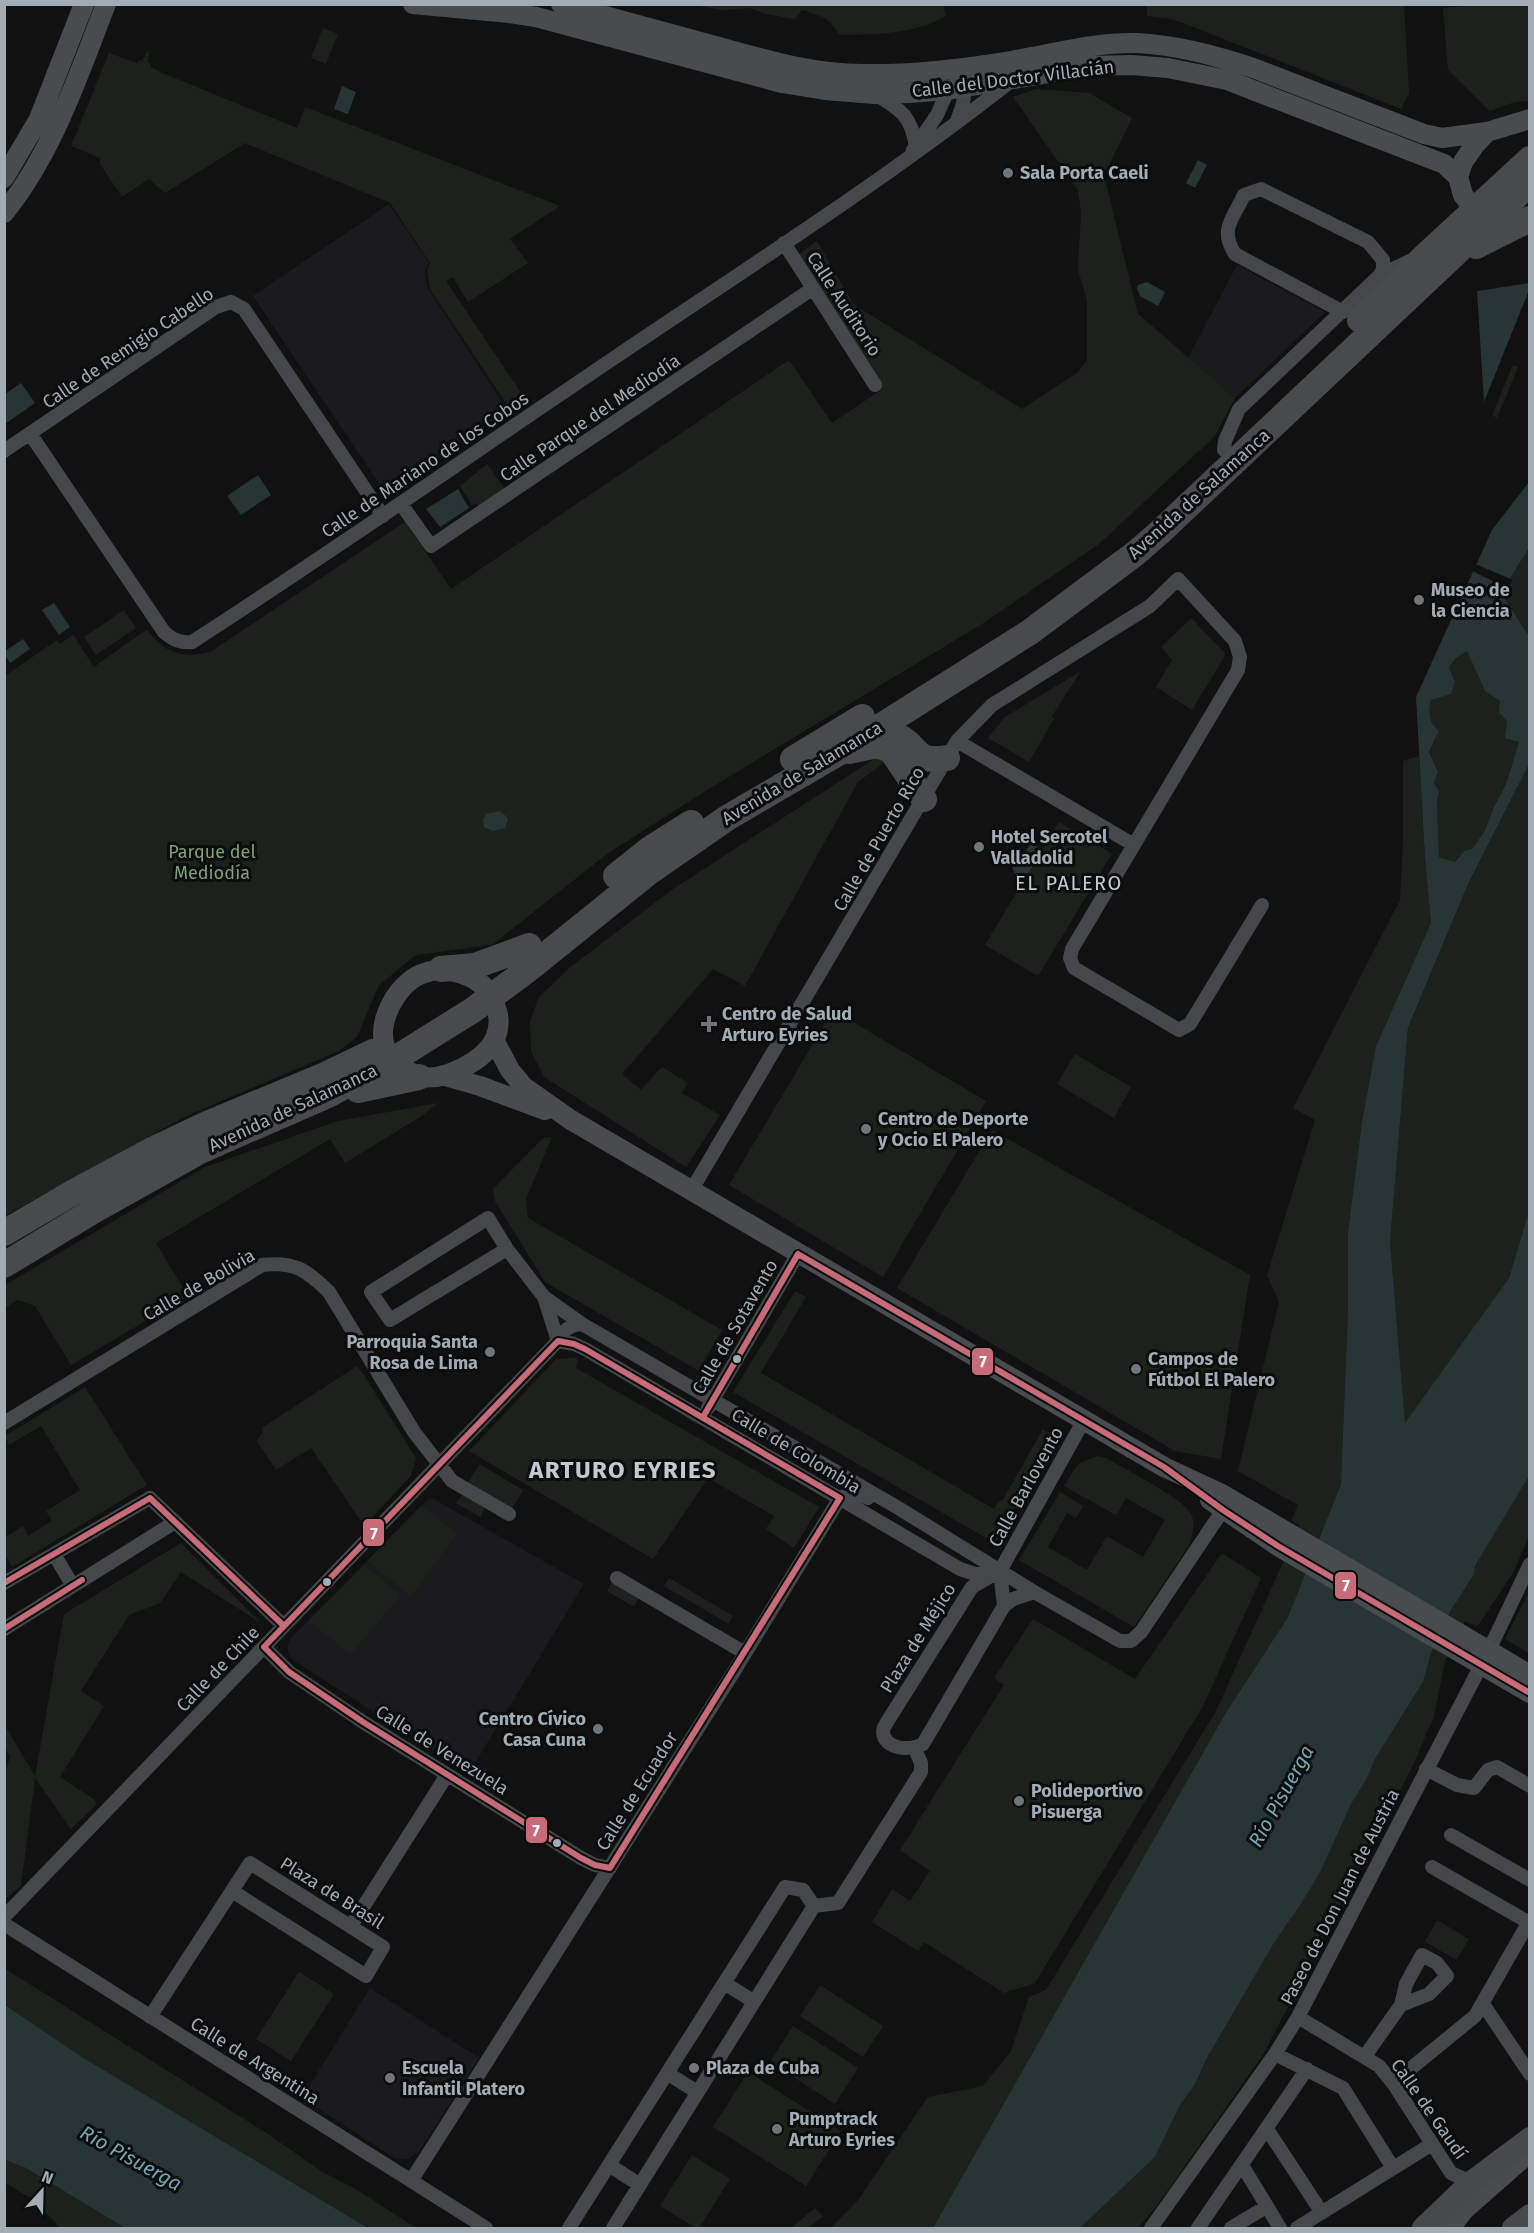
<svg xmlns="http://www.w3.org/2000/svg" width="1534" height="2233" viewBox="0 0 1534 2233" font-family="'Fira Sans',sans-serif">
	<rect width="100%" height="100%" fill="#111"/>
	<!-- built -->
	<path fill="#1b1b1d" d="M389 204 429 263 425 270 427 287 508 411 399 487 391 488 381 486 253 296Z
		M1237 265 1325 312 1235 398 1188 358Z
		M430 1497 584 1584 469 1773 296 1662 291 1658 288 1651V1644L291 1638Z
		M370 1988 479 2058 419 2151 409 2159H396L302 2098Z"/>
	<!-- green -->
	<path fill="#1c221b" d="M1489 4 1530 5 1529 101 1512 103 1490 111 1448 70 1443 8Z
		M943 5 946 16C912 35 877 34 840 35L826 18 802 10 795 19 765 14 750 8 723 10 693 5Z
		M1147 5H1404L1409 93 1401 109 1183 23 1167 18 1147 16Z
		M323 28 338 34 326 64 311 58Z
		M147 52H149L148 62 151 64 150 67 160 72 297 128 305 107 560 206 510 239 528 263 468 302 453 277 446 281 526 400 511 411 430 289 427 271 430 263 390 203 245 143 165 193 149 179 122 197 100 164V158L71 146 109 53 137 63 139 60 142 61Z
		M1036 89 1089 93 1132 118 1104 175 1138 314 1235 398 1214 437 1099 544 982 624 707 790 607 854 492 945 416 955 379 985 357 1037 339 1051 186 1116 5 1216V676L57 640 60 644 73 635 94 667 147 629C162 653 186 660 212 651L405 522 451 589 789 360 832 423 881 390 793 258 817 241 853 304 1022 409 1077 373 1087 360V300L1078 270 1081 212 1078 190 1013 97Z
		M1513 365 1518 367 1497 418 1492 415Z
		M487 464 506 491 480 508 476 503 472 505 460 486Z
		M1529 548V636L1501 593Z
		M124 610 136 628 96 655 84 637Z
		M1191 618 1226 654 1192 710 1156 687 1172 660 1161 647Z
		M1467 650 1485 691 1500 701 1507 721 1519 741 1506 784 1494 807 1484 832 1472 849 1464 851 1455 862 1439 857 1437 801 1438 792 1434 783 1438 772 1429 752 1436 739 1428 713 1431 700 1442 695 1455 682 1449 667 1456 658Z
		M1081 671 1052 716 1054 719 1029 762 988 738 1005 717Z
		M1419 756 1425 859 1431 923 1376 1046 1362 1121 1348 1232V1307L1341 1484 1288 1617 1225 1714 933 2228H831L858 2200 928 2097 983 2086 1011 2051 1029 1997 1046 1990 1216 1711 1300 1525 1291 1520 1298 1505 1238 1471 1279 1302 1267 1275 1315 1120 1293 1108 1400 900 1403 840V761Z
		M877 757 885 762 858 782 745 986 713 969 622 1074 641 1090 662 1067 688 1083 682 1093 720 1115 686 1167 544 1077 531 1051 530 1021 539 997 568 969 673 889Z
		M1529 764V1211L1509 1278 1405 1424 1390 1241 1408 1029 1468 884Z
		M1059 822 1112 854 1038 976 985 945Z
		M833 1010 986 1101 883 1277 729 1185Z
		M1075 1054 1131 1087 1114 1118 1057 1084Z
		M438 1103 420 1117 345 1163 330 1139 156 1243 188 1296 71 1365 35 1306 18 1300 5 1308V1285L205 1167 338 1121Z
		M992 1130 1250 1275 1221 1459 1175 1451 897 1288Z
		M552 1137 526 1199 528 1218 722 1330 699 1371 545 1282 495 1201 493 1189 543 1138Z
		M795 1291 806 1297 761 1373 994 1509 1000 1500 1002 1501 1043 1429 1050 1436 1049 1449 995 1543 733 1392Z
		M578 1358 576 1368 819 1507 794 1548 766 1529 774 1516 708 1478 653 1559 469 1451 556 1359Z
		M357 1366 364 1375 416 1458 411 1476 362 1528 361 1521 311 1448 276 1470 257 1441 263 1431 262 1428Z
		M85 1387 147 1485 12 1567 5 1554V1537L23 1526 28 1536 52 1521 46 1511 80 1490 41 1426 9 1445 5 1436Z
		M1097 1456 1106 1458C1123 1468 1187 1500 1192 1516 1195 1525 1192 1535 1190 1544L1134 1627 1019 1560 1060 1492 1083 1506 1076 1518 1067 1513 1048 1547 1087 1570 1107 1536 1143 1557 1165 1520 1126 1498 1116 1515 1064 1486 1078 1464Z
		M479 1464 523 1490 512 1509 468 1483Z
		M1529 1476V1536L1513 1573 1477 1627 1465 1621 1445 1661 1434 1716 1414 1763 1264 2053 1159 2203 1138 2228H1080L1155 2157 1180 2105 1194 2086 1207 2058 1274 1943 1301 1904 1351 1804 1366 1780 1375 1759 1423 1682 1431 1653 1450 1612 1474 1574 1475 1566Z
		M462 1495 485 1508 480 1517 456 1503Z
		M422 1505 457 1534 411 1596 367 1561Z
		M181 1543 261 1623 181 1572 160 1603 129 1615 81 1691 104 1706 60 1777 95 1800 96 1805 71 1829 35 1778 21 1886 5 1899 4 1777 10 1757 5 1747V1726L35 1776 64 1614Z
		M1222 1553 1261 1578 1203 1706 1035 1983 1004 1993 924 1942 918 1951 872 1922 892 1889 910 1901 930 1871 900 1850 1004 1685 994 1678 1033 1619 1135 1679Z
		M364 1565 401 1595 350 1655 309 1620Z
		M669 1578 733 1616 729 1624 664 1586Z
		M612 1582 639 1598 634 1607 607 1591Z
		M1529 1592V1653L1505 1639Z
		M1437 1920 1469 1939 1457 1960 1425 1942Z
		M4 1968 268 2134 321 2171 359 2191 416 2228H368L82 2057 5 2005Z
		M299 1972 334 1994 291 2061 256 2039Z
		M820 1985 883 2026 863 2057 800 2016Z
		M793 2026 858 2068 835 2104 770 2062Z
		M748 2072 841 2131 806 2186 713 2127Z
		M692 2155 730 2179 699 2228H696L660 2206Z
		M4 2160 26 2168 125 2228H60L34 2200 5 2183Z
		M815 2208 823 2216 808 2228H791Z"/>
	<!-- water -->
	<path fill="#273537" fill-rule="evenodd" d="M342 86 356 92 348 114 334 109Z
		M1198 160 1207 165 1195 188 1186 183Z
		M1147 282 1165 292 1158 306 1140 296 1137 288 1138 285Z
		M1529 283V290L1484 402 1477 291Z
		M21 383 35 403 5 424V394Z
		M258 475 271 495 241 515 227 496Z
		M1529 482V548L1501 593 1529 636V764L1468 884 1408 1028 1390 1241 1405 1423 1509 1278 1529 1211V1476L1475 1566 1474 1574 1450 1612 1431 1653 1423 1682 1375 1759 1366 1780 1351 1804 1320 1872 1301 1904 1274 1943 1207 2058 1194 2086 1180 2105 1155 2157 1080 2228H933L1225 1714 1288 1617 1341 1484 1348 1307V1232L1362 1121 1376 1046 1431 923 1425 859 1416 697 1492 530ZM1467 651 1485 691 1500 701 1499 712 1507 721 1505 738 1519 742 1506 784 1494 807 1484 832 1472 849 1464 851 1455 862 1439 857 1437 801 1439 792 1434 783 1438 772 1429 752 1439 731C1428 723 1428 713 1431 700L1451 694 1455 682 1449 667 1456 658Z
		M458 489 469 508 440 527 426 509Z
		M54 603 70 627 59 635 42 610Z
		M23 639 30 649 10 663 5 655V651Z
		M499 811 506 816 508 820 505 828 493 831 484 827 483 819 486 814Z
		M1031 843 1043 849 1020 887 1012 867 1019 861Z
		M5 2005 82 2057 368 2228H125L26 2168 5 2160Z"/>
	<!-- pier -->
	<path fill="#111" d="M1473 563 1513 580 1507 588 1470 570Z"/>
	<g fill="none" stroke-linecap="round" stroke-linejoin="round">
		<!-- street -->
		<path stroke="#45484a" stroke-width="14" d="M875 94C901 110 911 115 916 147
			M956 123C961 110 969 95 959 82
			M913 150 937 115 948 90 953 85
			M784 243 875 385
			M1343 312 1235 254C1219 229 1233 219 1244 195L1261 189 1368 242 1383 260V269L1380 275
			M31 435 164 632C173 640 180 643 192 642 335 550 473 453 614 358 747 268 884 181 1011 81
			M1224 450 1225 441 1239 409 1380 275 1412 260
			M4 451 216 307 231 302 244 309 383 516
			M401 504 431 546 812 289
			M957 741 1134 845
			M691 1191 957 741 992 705 1150 606 1178 579 1235 641 1240 657 1238 670 1072 949 1070 958 1074 968 1179 1030 1190 1024 1262 905
			M488 1218 507 1249 390 1320 371 1292Z
			M507 1249 544 1297 558 1341
			M544 1297 582 1324
			M558 1341 574 1344 585 1349 960 1569 975 1574 1000 1571
			M708 1408 798 1254
			M4 1423 262 1265C294 1261 307 1270 329 1292L414 1432 452 1481 509 1514
			M54 1554 73 1586
			M1000 1571 1004 1606 923 1744C911 1751 883 1750 883 1731 883 1727 886 1725 887 1722L972 1587Z
			M1000 1571 1084 1420
			M617 1578 745 1653
			M4 1583 150 1498 284 1626
			M1004 1606 1013 1599 1034 1592
			M4 1629 175 1522
			M264 1647 289 1672 363 1722 581 1858 595 1865 610 1868
			M1426 1769 1457 1785 1474 1788 1488 1770 1497 1767 1530 1786
			M1451 1835 1530 1880
			M1432 1867 1528 1922
			M814 1906 838 1903 921 1772V1763L915 1749
			M4 1917 558 1341C564 1330 569 1325 582 1324L900 1509 1034 1592 1120 1641H1131L1141 1632 1223 1510
			M4 1924 486 2228
			M351 1926 447 1775
			M724 1983 753 2001
			M1483 2004 1530 2074
			M150 2017 250 1863 383 1947 366 1976 232 1891
			M1298 2017 1379 2066 1393 2083 1451 2173 1471 2182
			M1275 2054 1343 2088 1393 2168
			M1365 2056 1401 2005 1406 1984 1422 1955 1437 1963 1447 1976 1429 1994 1401 2005
			M667 2073 697 2092
			M1393 2083 1475 2016 1530 1920
			M1267 2129 1322 2213
			M609 2165 640 2185
			M1242 2165 1280 2228
			M411 2181 733 1673 840 1498 854 1492 868 1498
			M569 2228 785 1887 803 1890 814 1906
			M613 2228 814 1906
			M1151 2228 1275 2054 1298 2017 1488 1652 1530 1564
			M1198 2228 1307 2069
			M1231 2228 1266 2207
			M1297 2228 1432 2144"/>
		<!-- secondary -->
		<path stroke="#494c4e" stroke-width="20" d="M413 4 510 13 536 17 782 83 825 90 875 94 909 93 948 90 1090 66 1131 65 1168 68 1227 80 1444 164 1458 177
			M561 4C613 18 664 32 715 46 763 59 811 74 862 74 912 75 962 69 1011 61 1053 54 1094 42 1137 43 1177 45 1218 56 1256 69L1424 134 1442 138 1487 132
			M4 178 39 119 84 4
			M4 213C53 152 78 76 106 4
			M1488 215 1475 210 1463 195 1458 177 1463 162 1474 146 1487 132 1530 119
			M441 969C467 973 488 981 496 1008 500 1018 499 1029 495 1039 484 1061 445 1081 421 1077 413 1075 404 1068 397 1063 369 1042 388 997 411 980 419 973 431 971 441 969Z
			M494 1040 510 1070 524 1087 571 1120 1164 1467 1222 1494 1530 1675
			M445 1076 480 1086 545 1110
			M1210 1500 1278 1546 1530 1693
			M1450 2228 1464 2210 1530 2152"/>
		<!-- primary -->
		<path stroke="#474a4c" stroke-width="22" d="M1423 2228 1471 2182 1530 2138
			M1513 2228 1530 2215"/>
		<!-- highway -->
		<path stroke="#484a4c" stroke-width="26" d="M1476 246 1530 219
			M1360 320 1426 255 1530 159
			M887 733C892 734 897 736 901 738 921 750 915 763 947 758
			M849 751 877 745 891 750 924 799
			M793 759 862 717
			M616 876 650 849 691 823
			M441 969 475 966 529 946
			M358 1090 419 1077
			M4 1233 74 1192 154 1149 207 1124 325 1075 373 1052
			M4 1265 93 1211 202 1150 328 1095 393 1060 473 1010 526 971 649 872 727 818 840 752 1030 632 1136 553 1160 532 1530 183"/>
		<defs>
			<path id="bus-1" d="M798 1254 1164 1467 1223 1510 1278 1546 1530 1693
				M558 1341 574 1344 585 1349 840 1498 610 1868 595 1865 581 1858 363 1722 289 1672 264 1647Z
				M703 1417 798 1254
				M4 1583 150 1498 284 1626
				M4 1629 82 1580"/>
		</defs>
		<!-- bus-1 casing -->
		<use href="#bus-1" stroke="#0b0c0d" stroke-width="10"/>
		<!-- bus-1 -->
		<use href="#bus-1" stroke="#c76b79" stroke-width="6"/>
	</g>
	<!-- markers -->
	<g fill="#6f767b" stroke="#0b0c0d" stroke-width="2">
		<circle cx="1008" cy="173" r="6"/>
		<circle cx="1419" cy="600" r="6"/>
		<circle cx="979" cy="847" r="6"/>
		<path d="M706 1015h6v6h6v6h-6v6h-6v-6h-6v-6h6z"/>
		<circle cx="866" cy="1129" r="6"/>
		<circle cx="490" cy="1352" r="6"/>
		<circle cx="1136" cy="1369" r="6"/>
		<circle cx="598" cy="1729" r="6"/>
		<circle cx="1019" cy="1801" r="6"/>
		<circle cx="694" cy="2068" r="6"/>
		<circle cx="390" cy="2078" r="6"/>
		<circle cx="777" cy="2129" r="6"/>
	</g>
	<g fill="#a1acb4" stroke="#0b0c0d" stroke-width="2">
		<circle cx="737" cy="1359" r="5"/>
		<circle cx="327" cy="1582" r="5"/>
		<circle cx="557" cy="1843" r="5"/>
	</g>
	<g text-anchor="middle" stroke-width="6" stroke-linejoin="round" paint-order="stroke">
		<!-- street labels -->
		<g font-size="18" fill="#a1acb4" stroke="#0b0c0d">
			<text transform="translate(1013 79) rotate(-7)" y="6">Calle del Doctor Villacián</text>
			<text transform="translate(844 304) rotate(57)" y="6">Calle Auditorio</text>
			<text transform="translate(128 348) rotate(-34)" y="6">Calle de Remigio Cabello</text>
			<text transform="translate(590 418) rotate(-34)" y="6">Calle Parque del Mediodía</text>
			<text transform="translate(425 465) rotate(-34)" y="6">Calle de Mariano de los Cobos</text>
			<text transform="translate(1199 494) rotate(-42)" y="6">Avenida de Salamanca</text>
			<text transform="translate(802 773) rotate(-31)" y="6">Avenida de Salamanca</text>
			<text transform="translate(879 839) rotate(-60)" y="6">Calle de Puerto Rico</text>
			<text transform="translate(293 1108) rotate(-25)" y="6">Avenida de Salamanca</text>
			<text transform="translate(199 1285) rotate(-30)" y="6">Calle de Bolivia</text>
			<text transform="translate(735 1327) rotate(-60)" y="6">Calle de Sotavento</text>
			<text transform="translate(796 1451) rotate(31)" y="6">Calle de Colombia</text>
			<text transform="translate(1026 1487) rotate(-61)" y="6">Calle Barlovento</text>
			<text transform="translate(918 1638) rotate(-58)" y="6">Plaza de Méjico</text>
			<text transform="translate(218 1669) rotate(-46)" y="6">Calle de Chile</text>
			<text transform="translate(442 1750) rotate(32)" y="6">Calle de Venezuela</text>
			<text transform="translate(637 1791) rotate(-58)" y="6">Calle de Ecuador</text>
			<text transform="translate(332 1893) rotate(32)" y="6">Plaza de Brasil</text>
			<text transform="translate(1340 1897) rotate(-63)" y="6">Paseo de Don Juan de Austria</text>
			<text transform="translate(255 2061) rotate(32)" y="6">Calle de Argentina</text>
			<text transform="translate(1429 2109) rotate(55)" y="6">Calle de Gaudí</text>
		</g>
		<!-- poi labels -->
		<g font-size="18" font-weight="bold" fill="#a1acb4" stroke="#0b0c0d" text-anchor="start">
			<text x="1020" y="179">Sala Porta Caeli</text>
			<text x="1431" y="596">Museo de<tspan x="1431" dy="21">la Ciencia</tspan></text>
			<text x="991" y="843">Hotel Sercotel<tspan x="991" dy="21">Valladolid</tspan></text>
			<text x="722" y="1020">Centro de Salud<tspan x="722" dy="21">Arturo Eyries</tspan></text>
			<text x="878" y="1125">Centro de Deporte<tspan x="878" dy="21">y Ocio El Palero</tspan></text>
			<text x="478" y="1348" text-anchor="end">Parroquia Santa<tspan x="478" dy="21">Rosa de Lima</tspan></text>
			<text x="1148" y="1365">Campos de<tspan x="1148" dy="21">Fútbol El Palero</tspan></text>
			<text x="586" y="1725" text-anchor="end">Centro Cívico<tspan x="586" dy="21">Casa Cuna</tspan></text>
			<text x="1031" y="1797">Polideportivo<tspan x="1031" dy="21">Pisuerga</tspan></text>
			<text x="402" y="2074">Escuela<tspan x="402" dy="21">Infantil Platero</tspan></text>
			<text x="706" y="2074">Plaza de Cuba</text>
			<text x="789" y="2125">Pumptrack<tspan x="789" dy="21">Arturo Eyries</tspan></text>
		</g>
		<!-- park labels -->
		<g font-size="18" fill="#80a176" stroke="#0b0c0d">
			<text x="212" y="858">Parque del<tspan x="212" dy="21">Mediodía</tspan></text>
		</g>
		<!-- neighbourhood labels -->
		<g font-size="20" letter-spacing="1.5" fill="#c2cad0" stroke="#0b0c0d">
			<text x="1069" y="890">EL PALERO</text>
		</g>
		<!-- water labels -->
		<g font-size="20" font-style="italic" fill="#74a8b2" stroke="#0b0c0d">
			<text transform="translate(1281 1796) rotate(-61)" y="7">Río Pisuerga</text>
			<text transform="translate(131 2158) rotate(29)" y="7">Río Pisuerga</text>
		</g>
		<!-- district labels -->
		<g font-size="24" font-weight="bold" letter-spacing="1.5" fill="#c2cad0" stroke="#0b0c0d">
			<text x="623" y="1478">ARTURO EYRIES</text>
		</g>
	</g>
	<g stroke="#0b0c0d" stroke-width="2">
		<rect x="971" y="1347" width="23" height="29" rx="6" fill="#c76b79"/>
		<rect x="362" y="1518" width="23" height="29" rx="6" fill="#c76b79"/>
		<rect x="1334" y="1571" width="23" height="29" rx="6" fill="#c76b79"/>
		<rect x="525" y="1816" width="23" height="28" rx="6" fill="#c76b79"/>
	</g>
	<g font-size="16" text-anchor="middle" font-weight="bold" fill="#fff">
		<text x="983" y="1367">7</text>
		<text x="374" y="1539">7</text>
		<text x="1346" y="1591">7</text>
		<text x="536" y="1836">7</text>
	</g>
	<!-- border -->
	<rect width="1534" height="2233" fill="none" stroke="#a1acb4" stroke-width="12"/>
	<!-- north arrow -->
	<g transform="translate(42 2191) rotate(22)" stroke="#0b0c0d" stroke-width="4.5" paint-order="stroke">
	<path d="M0-4.5L10 22L0 15L-10 22Z" fill="#a1acb4"/>
	<text y="-9" font-size="16" font-weight="bold" text-anchor="middle" fill="#a1acb4">N</text>
	</g>
</svg>
